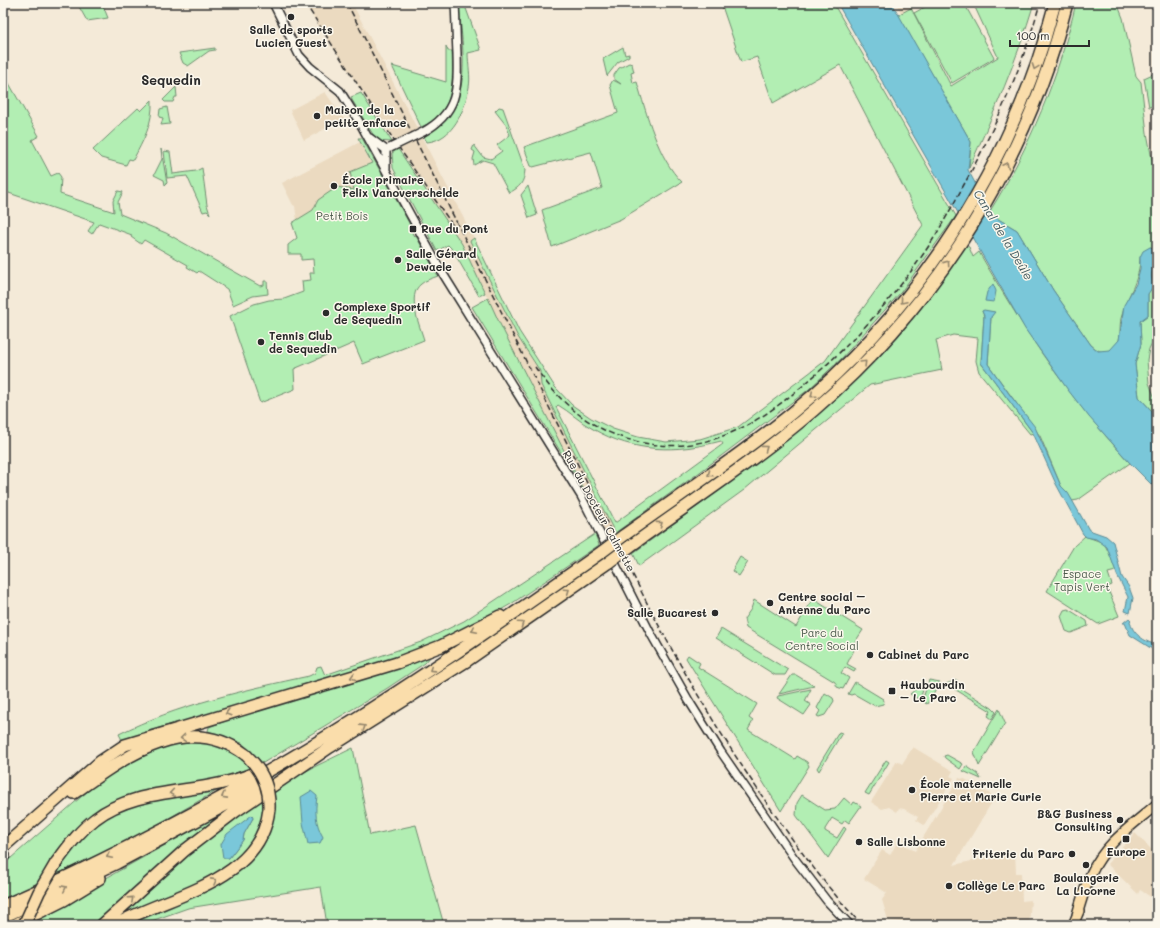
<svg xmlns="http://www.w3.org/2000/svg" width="1160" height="928" viewBox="0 0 1160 928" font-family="Mali,sans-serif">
	<rect width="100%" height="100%" fill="#f4ead8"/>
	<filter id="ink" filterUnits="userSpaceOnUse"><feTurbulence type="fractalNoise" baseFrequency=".025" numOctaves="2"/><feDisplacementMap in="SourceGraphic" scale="8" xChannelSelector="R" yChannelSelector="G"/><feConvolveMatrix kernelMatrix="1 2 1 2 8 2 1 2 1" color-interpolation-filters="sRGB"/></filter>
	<g filter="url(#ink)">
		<!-- built -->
		<path fill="#ebdac0" d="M304 3H352L474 238 470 241 518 337 540 371 541 385 615 533 608 538 499 322 462 244Z
			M896 3H920L901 13Z
			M325 92 344 119 304 140 290 110Z
			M360 142 388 195 297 221 295 206 293 205 282 183Z
			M913 747 953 771 950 776 954 778 924 825 916 820 918 817 904 809 899 808 897 812 889 807 882 809 871 802 897 761 902 764Z
			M959 778 962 779 963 778 995 797 954 865 1015 851 1016 873H1021L1022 901 1031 900 1029 925H920L888 920 882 900 887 893 864 879 882 850 890 855 898 841 915 851Z
			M1135 833 1152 850 1157 851V901L1140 890 1138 894 1107 864Z"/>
		<!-- green -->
		<path fill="#b2eeb3" stroke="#6e8c6f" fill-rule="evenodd" d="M77 3H102L108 18 87 21Z
			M459 3H464L481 50 468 53C468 64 471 77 469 87 465 110 453 140 427 142L423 135C477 109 462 52 459 3Z
			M721 3H833L956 216 901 292 842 358 808 390 696 475 615 533 541 385 540 371 518 337 470 241 474 238 519 331 555 387 572 405 591 418 613 429 638 437 666 442 700 439 738 427 825 361 923 225 840 65 773 103 757 57 741 62ZM558 405C570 412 580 422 593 429 635 453 676 453 721 441L723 444 615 523 556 407Z
			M932 3H964L994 58 952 83 914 13Z
			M973 3H1034C1017 60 994 113 969 168L971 142 898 15 911 8 951 86 998 57Z
			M1076 3H1117L1123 18 1136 76 1141 82 1147 133 1157 186V249L1150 247 1140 257C1140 281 1128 293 1122 315 1119 323 1121 333 1119 340 1117 344 1114 348 1111 350 1104 355 1097 350 1091 345L1053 290 1017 230 993 216 990 211C1030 147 1059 76 1076 3Z
			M446 46 448 51H452C453 81 455 114 421 127L392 66 446 82Z
			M623 47 625 55 629 54V56L618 62 607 76 603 59Z
			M215 48V50L209 51 188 66 183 63 179 53Z
			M629 63 632 64 634 72 631 73 633 83 637 82C646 112 658 159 682 182L621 219 552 247 542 210 602 188 591 152 533 167 531 166 524 147 618 113 610 85 613 80 621 84 614 79V75L619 68Z
			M1157 72V106L1149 107 1144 78Z
			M6 78 39 136 32 140 51 176 58 173 61 177 60 194 114 212 113 201 118 191 123 192 118 202 120 214 166 233 260 286 264 285V281H267L268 294 253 296 233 305 227 289 199 271 197 273 187 267 188 265 144 240 141 244 131 237 132 235 99 223 92 234 88 231 94 222 3 191V80Z
			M176 87 177 97H175L173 102H165L163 100Z
			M361 93 392 142 377 141 352 100 351 97Z
			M152 100C153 124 144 139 133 160L129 159 126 165 101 158 93 150 138 108 141 111Z
			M167 107 170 124 161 125 163 118 159 117 160 109Z
			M499 107 503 108 525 170C524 183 520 187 509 193L493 163 483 160 474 165 473 159 475 152 472 150 474 145 483 157 491 159 502 151 497 145 510 135 506 125 495 111Z
			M358 138H362L409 223 413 235 416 236 438 276C433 278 425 280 421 284 406 295 420 326 424 340L363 364 354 343 294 369 295 389 260 403 230 316 254 304 269 300 284 299 303 292 302 281 311 280 310 273H314L313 259 301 260V254H288V245L297 238 292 223 313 210 318 200 337 187 354 190 350 172 372 163Z
			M161 149 167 183 165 185 164 180 154 175 162 159Z
			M398 149 462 244 485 293 479 296 452 249 448 245 437 251 393 168 392 153Z
			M164 151 170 152 173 174 196 171 202 168 207 205 210 214 207 211 203 212 187 176 167 178Z
			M528 186 537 215 529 218 521 195Z
			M966 246 969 247 973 257 979 252C1006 299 1034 345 1067 388 1086 414 1108 439 1130 463L1078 500 1072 501 1061 486 1040 436 988 364 991 317 994 312 982 311 984 316 981 363 1033 433 1030 434 979 372 976 361 978 338 953 335 936 340 942 370 870 385 744 490 639 566 633 553C716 493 801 434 874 362 909 327 938 287 966 246Z
			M1157 266V332L1149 349 1147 360 1149 383 1157 403V420L1151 410 1139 397 1135 364 1141 344 1140 321 1148 315V294L1152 281 1151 275 1153 269Z
			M488 298 499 322 584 490 472 307Z
			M595 534 599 545 511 604 470 628 432 655 425 663 386 689 263 763 242 743 208 731 209 727 264 707 287 693 151 730 123 742 119 734C174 706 248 689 309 676L315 673 317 667 321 666 325 675 421 642 464 621Z
			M1085 536 1104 543 1111 557 1116 571 1108 573 1112 585 1107 587 1119 616 1098 624 1047 591 1074 546Z
			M740 557 748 562 739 576 732 571Z
			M813 599 863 630 851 648 854 650 847 664 856 669 854 672 845 667 841 673 849 678 843 689 837 687 835 682 746 628 744 619 751 609 754 600 796 627Z
			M1068 609 1087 621 1088 626 1071 633 1066 631 1061 616 1064 610Z
			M721 629 788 670 785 675H775L716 638Z
			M688 655 700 663 698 667 757 704 749 718 753 721 748 730 795 759 797 756 807 762 809 766 781 811 686 658Z
			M792 675H796L814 686 779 694Z
			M929 680 940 682 927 704 922 701Z
			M957 680 956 684 958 687 992 708 996 712 992 719 988 716 991 711 946 684Z
			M855 682 883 699 884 701 883 704 875 706 854 694 851 695 848 694Z
			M922 684 924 686 920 700 910 694Z
			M811 689 805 701 811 705 804 715 777 698 778 696Z
			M825 693 833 698 834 701 825 715 819 717 817 716 820 711 817 708Z
			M999 709 1005 723 979 766 974 752Z
			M839 732 842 733 819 771 817 768Z
			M200 742C224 747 234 749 252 767L212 782 179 786 80 825 57 852 37 885 3 899V865L105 776 134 757 166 745Z
			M353 748 370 835 416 825 444 925H327L321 887 188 908 140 925H125C184 899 285 872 274 789L312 768Z
			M947 755 963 764 960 769 945 758 944 756Z
			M886 760 889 762 869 795 865 793Z
			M966 766 978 774 981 779 963 771Z
			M218 790 134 838 53 876C79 829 111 807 164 798 182 794 200 794 218 790Z
			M264 795C265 810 263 826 254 839 228 877 159 902 117 920L145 895 166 871ZM253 818 244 834 243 840 229 858H223Z
			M802 795 825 810 835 809 844 798 852 805 854 802 861 806 849 823 845 820 842 824 832 818 825 829V831L837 838 844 827 846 829 828 858 796 815 797 803Z
			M235 806 179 851 95 925H28L31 920Z"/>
		<!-- water -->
		<path fill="#7ac7d9" stroke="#5a8993" d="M837 3H892L971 142 968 170 993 216 1017 230 1053 290 1091 345 1098 351 1110 350 1119 340 1124 305 1136 284 1140 269V257L1143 251 1150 247 1157 249V266C1150 271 1151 277 1154 285L1148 294V315L1140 321 1141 344 1135 364 1139 397 1151 410 1157 420V490L1130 463 1089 417 1068 390 1025 329Z
			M993 284 996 291 994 302 985 301 987 292Z
			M984 310 995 312 991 317 988 364 1010 395 1035 427 1061 486 1068 493 1089 530 1106 536 1113 542 1122 577 1129 587 1133 598 1130 613 1125 611 1128 597 1117 575 1107 547 1096 539 1086 537 1083 534 1056 484 1033 433 981 363 984 316 982 311Z
			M1129 618 1131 620 1130 621C1132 634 1145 642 1157 645V652L1130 635 1125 623H1123Z
			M311 791 317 796C315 812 315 823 323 837L320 843 308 844 303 823 301 797Z
			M252 815 253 818 244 834 243 840 229 858H223L221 844 227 834Z"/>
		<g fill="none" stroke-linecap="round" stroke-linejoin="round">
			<defs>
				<path id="minor" d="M273 3 299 55 310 67 340 91 363 128
					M361 125 440 269 581 496 651 634 689 701 721 752 794 858 827 901 850 925
					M423 132C458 113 458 89 457 53 456 36 456 20 455 3
					M370 138 386 150V168"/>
				<path id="major" d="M1077 915C1081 901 1085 887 1091 874 1105 843 1133 825 1157 804
					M1073 925 1079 911"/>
				<path id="highway" d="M623 536C680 495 738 457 792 413 920 308 1013 164 1055 3
					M629 547C691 502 756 460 814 410 937 304 1027 161 1067 3
					M74 793C124 758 186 710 246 755
					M3 847 101 761 125 745 397 663 441 646 500 616
					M3 856 4 855
					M56 863C68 847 79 831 95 819 137 786 202 795 252 774
					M3 906C95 865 185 819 272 769 386 703 495 627 603 551
					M3 917 117 863 258 788
					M14 925 64 900 100 878
					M102 925 184 851 236 811 330 747 468 660 609 562
					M115 925C167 895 261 883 269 809"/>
			</defs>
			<!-- minor casing -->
			<use href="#minor" stroke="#2b2b2b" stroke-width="10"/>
			<!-- major casing -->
			<use href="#major" stroke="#2b2b2b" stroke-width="12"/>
			<!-- highway casing -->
			<use href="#highway" stroke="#2b2b2b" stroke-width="14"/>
			<!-- minor -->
			<use href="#minor" stroke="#fbf7ec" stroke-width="7"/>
			<!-- major -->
			<use href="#major" stroke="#faddab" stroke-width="9"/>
			<!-- highway -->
			<use href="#highway" stroke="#faddab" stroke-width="11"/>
			<!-- rail -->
			<path stroke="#2b2b2b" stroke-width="1.5" stroke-dasharray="6 3" stroke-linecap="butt" d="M305 3 395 142 456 230
				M347 3 650 609C686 677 725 743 769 806 798 848 827 888 862 925
				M535 367C563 408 600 437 650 444 712 453 762 421 806 383 854 342 897 295 932 241 944 222 955 201 966 181 997 124 1023 65 1040 3"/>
			<defs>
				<path id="minor-bridge" d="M390 148 423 132"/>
				<path id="highway-bridge" d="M603 551 623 536
					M609 562 629 547
					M246 755C262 770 270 788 269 809
					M24 925 39 892 56 863"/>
			</defs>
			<!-- minor-bridge casing -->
			<use href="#minor-bridge" stroke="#2b2b2b" stroke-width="10" stroke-linecap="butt"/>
			<!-- highway-bridge casing -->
			<use href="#highway-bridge" stroke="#2b2b2b" stroke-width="14" stroke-linecap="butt"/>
			<!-- minor-bridge -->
			<use href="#minor-bridge" stroke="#fbf7ec" stroke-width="7"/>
			<!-- highway-bridge -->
			<use href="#highway-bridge" stroke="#faddab" stroke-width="11"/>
		</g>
		<!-- one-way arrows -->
		<defs><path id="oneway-chevron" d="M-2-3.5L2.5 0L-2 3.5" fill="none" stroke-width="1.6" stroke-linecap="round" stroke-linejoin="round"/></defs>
		<g stroke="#92846b">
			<use href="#oneway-chevron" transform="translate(1035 67) rotate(110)"/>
			<use href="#oneway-chevron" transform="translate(1006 165) rotate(-63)"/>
			<use href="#oneway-chevron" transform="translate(947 263) rotate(-55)"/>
			<use href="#oneway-chevron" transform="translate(903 301) rotate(130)"/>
			<use href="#oneway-chevron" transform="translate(864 363) rotate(-45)"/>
			<use href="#oneway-chevron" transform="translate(813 395) rotate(139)"/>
			<use href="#oneway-chevron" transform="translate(765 448) rotate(-36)"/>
			<use href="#oneway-chevron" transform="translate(710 474) rotate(144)"/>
			<use href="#oneway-chevron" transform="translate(660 524) rotate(-36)"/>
			<use href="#oneway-chevron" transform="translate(567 591) rotate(-35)"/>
			<use href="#oneway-chevron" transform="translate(521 624) rotate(-35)"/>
			<use href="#oneway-chevron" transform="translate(474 630) rotate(153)"/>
			<use href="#oneway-chevron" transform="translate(432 669) rotate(147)"/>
			<use href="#oneway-chevron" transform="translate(353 677) rotate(164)"/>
			<use href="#oneway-chevron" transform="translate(228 713) rotate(164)"/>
			<use href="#oneway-chevron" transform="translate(363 727) rotate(-32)"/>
			<use href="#oneway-chevron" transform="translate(183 738) rotate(175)"/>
			<use href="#oneway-chevron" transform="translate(172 793) rotate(171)"/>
			<use href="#oneway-chevron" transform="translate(224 796) rotate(152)"/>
			<use href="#oneway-chevron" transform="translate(109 856) rotate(153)"/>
			<use href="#oneway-chevron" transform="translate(214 881) rotate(-29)"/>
			<use href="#oneway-chevron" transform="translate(64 888) rotate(-26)"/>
			<use href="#oneway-chevron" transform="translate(131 899) rotate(-42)"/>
		</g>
	</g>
	<!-- markers -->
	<g fill="#2b2b2b" stroke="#fbf7ec" stroke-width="1.5">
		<circle cx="291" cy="17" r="4"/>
		<circle cx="317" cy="116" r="4"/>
		<circle cx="334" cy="186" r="4"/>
		<rect x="409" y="225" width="8" height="8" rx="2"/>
		<circle cx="398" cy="260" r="4"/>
		<circle cx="326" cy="313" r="4"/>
		<circle cx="261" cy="342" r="4"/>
		<circle cx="770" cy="603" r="4"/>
		<circle cx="715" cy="613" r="4"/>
		<circle cx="870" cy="655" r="4"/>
		<rect x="888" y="687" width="8" height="8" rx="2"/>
		<circle cx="912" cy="790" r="4"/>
		<circle cx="1120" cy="820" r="4"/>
		<rect x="1122" y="835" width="8" height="8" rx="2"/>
		<circle cx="859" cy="842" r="4"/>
		<circle cx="1072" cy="854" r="4"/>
		<circle cx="1086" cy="865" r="4"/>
		<circle cx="949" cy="886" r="4"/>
	</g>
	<g text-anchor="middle" stroke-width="3" stroke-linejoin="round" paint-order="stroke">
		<!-- poi labels -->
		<g font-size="11" font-weight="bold" fill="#2b2b2b" stroke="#fbf7ec" text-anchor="start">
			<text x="291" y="34" text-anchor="middle">Salle de sports<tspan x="291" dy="13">Lucien Guest</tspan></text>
			<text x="325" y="114">Maison de la<tspan x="325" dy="13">petite enfance</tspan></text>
			<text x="342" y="184">École primaire<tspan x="342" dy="13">Felix Vanoverschelde</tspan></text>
			<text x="421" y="233">Rue du Pont</text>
			<text x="406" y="258">Salle Gérard<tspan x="406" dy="13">Dewaele</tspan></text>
			<text x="334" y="311">Complexe Sportif<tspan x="334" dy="13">de Sequedin</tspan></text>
			<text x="269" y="340">Tennis Club<tspan x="269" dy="13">de Sequedin</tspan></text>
			<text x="778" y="601">Centre social –<tspan x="778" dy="13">Antenne du Parc</tspan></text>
			<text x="707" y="617" text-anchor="end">Salle Bucarest</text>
			<text x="878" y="659">Cabinet du Parc</text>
			<text x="900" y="689">Haubourdin<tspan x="900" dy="13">– Le Parc</tspan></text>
			<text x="920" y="788">École maternelle<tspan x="920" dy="13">Pierre et Marie Curie</tspan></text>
			<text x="1112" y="818" text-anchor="end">B&amp;G Business<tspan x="1112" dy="13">Consulting</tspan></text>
			<text x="867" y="846">Salle Lisbonne</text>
			<text x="1126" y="856" text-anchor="middle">Europe</text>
			<text x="1064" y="858" text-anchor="end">Friterie du Parc</text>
			<text x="1086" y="882" text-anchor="middle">Boulangerie<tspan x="1086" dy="13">La Licorne</tspan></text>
			<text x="957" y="890">Collège Le Parc</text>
		</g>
		<!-- park labels -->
		<g font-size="11" fill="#4d5c4d" stroke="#fbf7ec">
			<text x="342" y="220">Petit Bois</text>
			<text x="1082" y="578">Espace<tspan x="1082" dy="13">Tapis Vert</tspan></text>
			<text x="822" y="637">Parc du<tspan x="822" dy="13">Centre Social</tspan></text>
		</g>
		<!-- street labels -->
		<g font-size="11" fill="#2b2b2b" stroke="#fbf7ec">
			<text transform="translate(599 511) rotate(61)" y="4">Rue du Docteur Calmette</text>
		</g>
		<!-- water labels -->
		<g font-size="12" font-style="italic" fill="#435a5f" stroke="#fbf7ec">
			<text transform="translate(1003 235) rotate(59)" y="4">Canal de la Deûle</text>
		</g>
		<!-- quarter labels -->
		<g font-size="13" font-weight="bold" fill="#2b2b2b" stroke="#fbf7ec">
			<text x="171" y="85">Sequedin</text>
		</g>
	</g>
	<!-- margin -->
	<rect width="1160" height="928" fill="none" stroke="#fbf7ec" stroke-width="16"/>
	<rect x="8" y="8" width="1144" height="912" fill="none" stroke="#2b2b2b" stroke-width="1.5" filter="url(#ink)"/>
	<!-- scale -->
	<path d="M1010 40v6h79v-6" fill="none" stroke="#2b2b2b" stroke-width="2"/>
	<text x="1016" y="40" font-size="12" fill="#2b2b2b" stroke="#fbf7ec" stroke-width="3" paint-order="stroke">100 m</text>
</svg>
